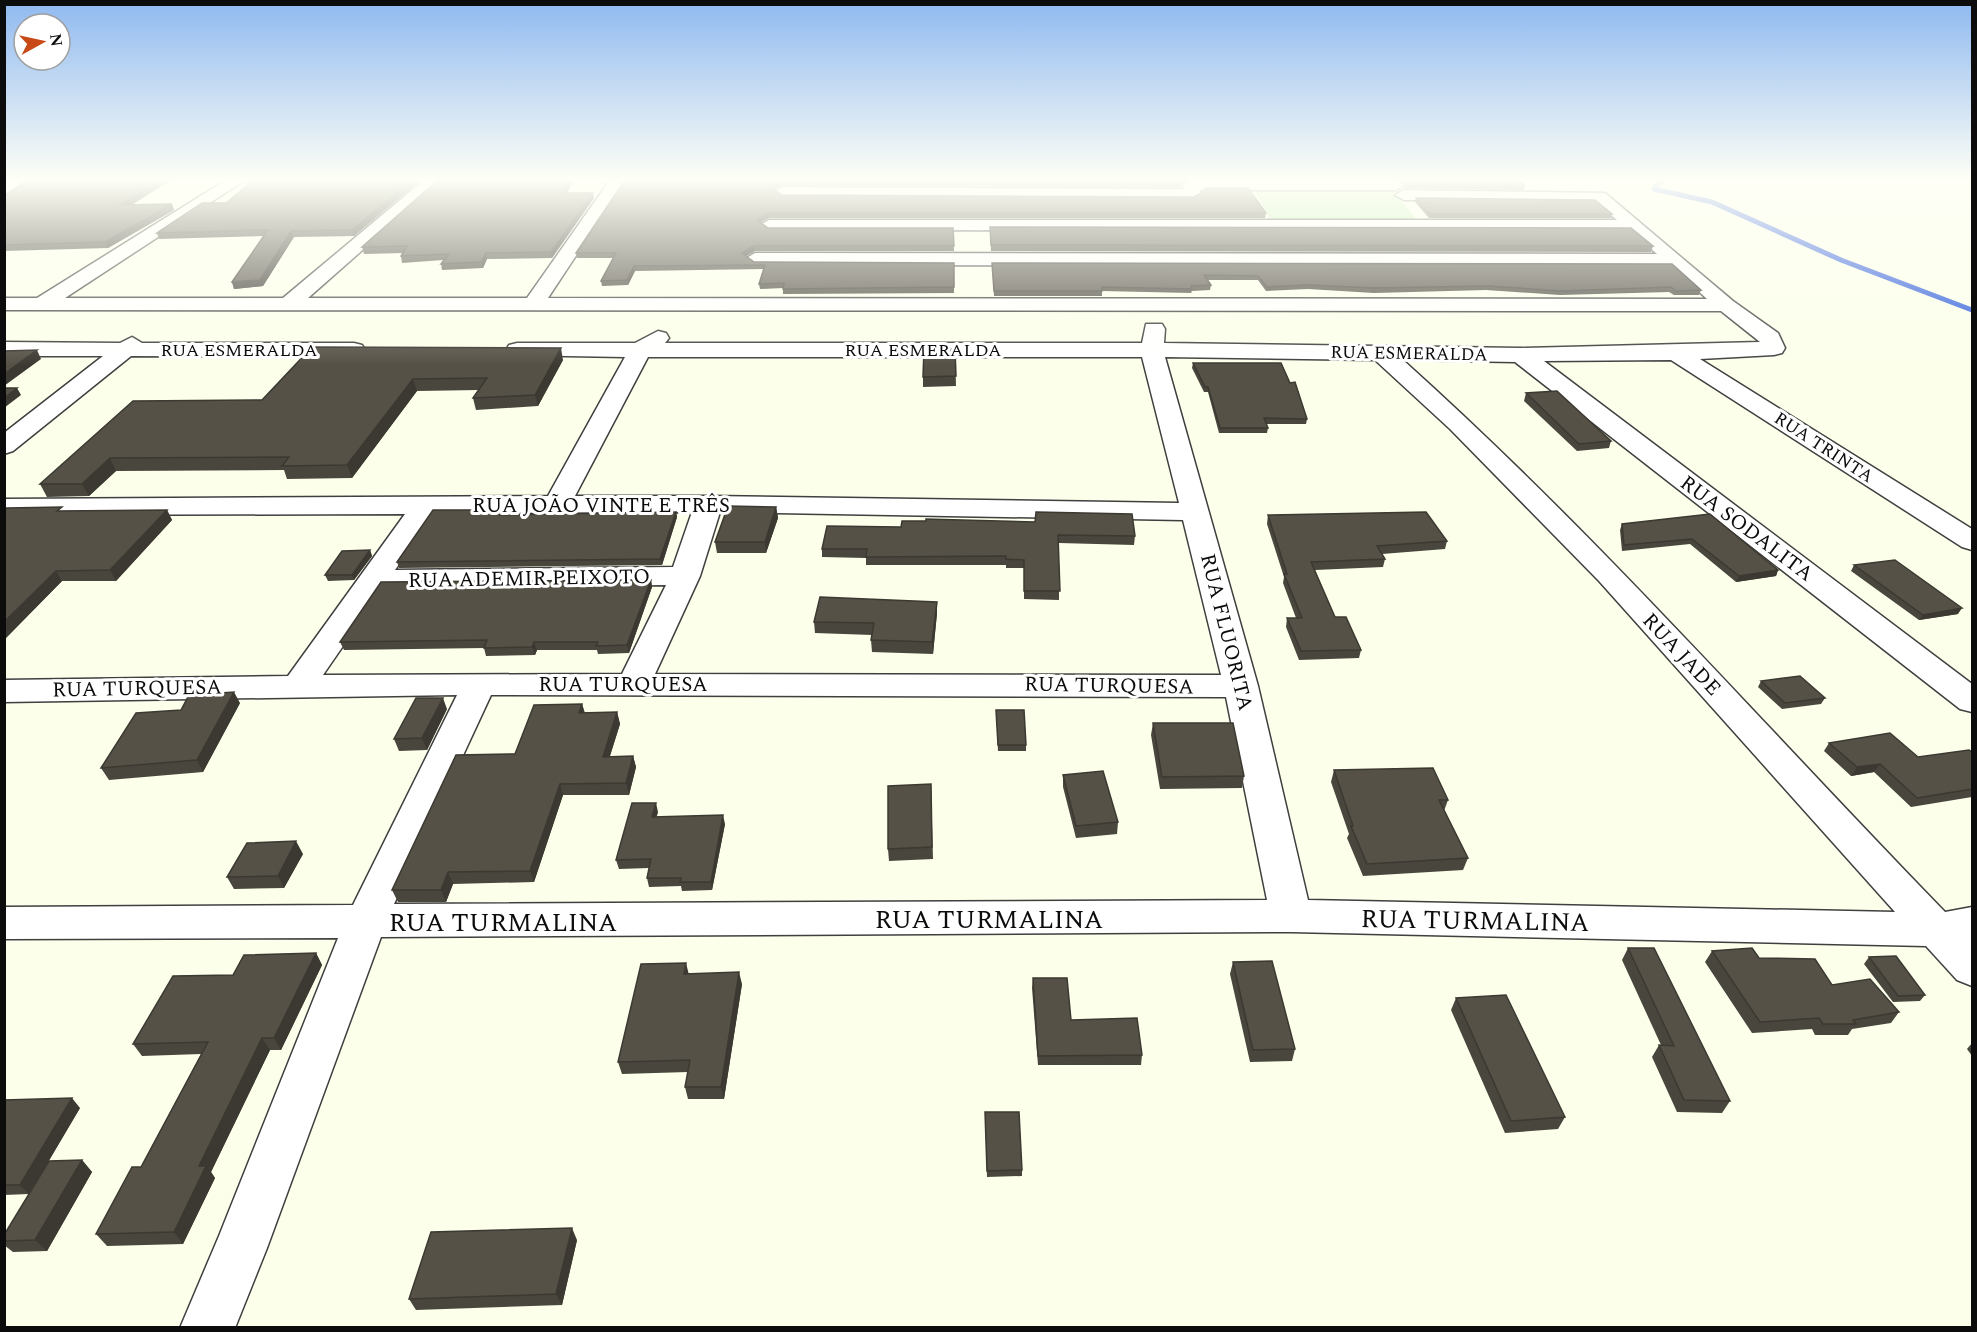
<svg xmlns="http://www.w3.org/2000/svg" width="1977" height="1332" viewBox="0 0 1977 1332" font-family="Spectral,serif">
	<rect width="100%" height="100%" fill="#fcffea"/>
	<!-- green -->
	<path fill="#bbedb0" d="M1253 187H1390L1421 225H1273Z"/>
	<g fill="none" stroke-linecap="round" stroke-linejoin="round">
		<!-- stream -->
		<path stroke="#2958db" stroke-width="5" d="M1662 180 1654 189 1712 202 1841 260 1972 310"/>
		<defs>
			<path id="minor" d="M8 180H27L4 195V182Z
				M226 180H245L65 298H283L424 180H442L308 298H527L610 180H626L548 298 1707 299 1671 266 755 265 745 259 755 253 1657 254 1630 231 769 230 760 225 769 220H1617L1595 202 1404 200 1395 195 1404 190 1605 193 1733 301 1778 333 1785 348 1782 353 1774 355 1700 359 1972 529V550L1962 547 1671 360 1544 361 1972 684V712L1960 709 1515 362 1403 360C1595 532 1765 727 1945 912L1972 907V986L1957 980 1926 946 1291 932 381 937 267 1248 235 1328H180L219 1236 338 938 4 939V907L353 905 457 695 4 702V680L288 676 405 514 4 515V499L548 496 625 357 509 355 506 350 509 345 517 343H635L658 331 666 333 669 338 665 343H1142L1146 324H1162L1165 329 1164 343 1521 348 1760 342 1721 311 4 310V298H37ZM648 357H1142L1179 503 709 496H575ZM1165 357 1375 360 1450 429 1599 581 1895 912 1308 900 1258 686ZM692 512 673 567 395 570 434 513ZM720 512 1183 520 1221 675 655 674 700 576ZM666 585 622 674 323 675 383 588ZM491 695 1226 697 1267 900 394 904Z
				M1190 180H1396L1404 185 1396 190H1199L1203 194 1194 199 782 197 773 192 782 187 1185 189 1182 185Z
				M132 337 142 343H354L362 345 365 350 362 355 354 357 131 356 13 451 4 454V433L103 356H4V342L120 343Z"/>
		</defs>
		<!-- minor casing -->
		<use href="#minor" stroke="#3f3f3f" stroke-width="3"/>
		<!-- minor -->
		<use href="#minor" fill="#fff" fill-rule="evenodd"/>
	</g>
	<!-- wall -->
	<path fill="#49463d" d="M28 180H171L131 205 172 204 174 210 108 248 4 251V196Z
		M254 180H421L354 236 294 237 263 286 234 289 232 282 263 236 159 239 157 233 226 203Z
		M574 180 567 193 594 198 552 258 487 259 483 268 442 270 441 264 443 260 402 263 401 256 403 253 364 254 362 247Z
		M625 180H1186L1181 183 1180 187 782 185 774 189 782 195 1266 213 1265 218H769L761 222 768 228H953L954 251H755L746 256 754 262 954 263V293L783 294V288L760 289 759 284 764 269 635 271 628 285 602 286 601 281 613 258H577L576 253Z
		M1399 180H1515L1525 185 1524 190 1404 188 1405 183Z
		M1416 198 1612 214 1611 218H1429L1415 202Z
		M990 227 1653 246 1651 252 991 251Z
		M992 263 1672 264 1701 290 1699 295H1674L1669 292 1560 295 1486 290 1374 293 1308 289 1266 291 1258 280H1207L1211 285 1210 290 1192 291 1191 293 1102 291V296H994Z
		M312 347 563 360 538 406 476 410 473 398 479 390 417 391 352 478 287 479 284 470 116 471 89 496 47 497 40 484 262 400Z
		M955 349 956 386 923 387V377Z
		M1193 363 1290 383 1307 419 1306 424H1266L1268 428 1267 433H1219L1208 392H1204L1192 368Z
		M1526 393 1611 441 1609 448 1577 451 1524 401Z
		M776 507 778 518 766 553H717L715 542Z
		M167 510 172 520 116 581H62L4 640 64 511Z
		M503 510 504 514 676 512 677 517 662 565 399 568 397 562Z
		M1710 514 1778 570 1776 576 1736 582 1690 544 1622 551 1620 530 1622 524Z
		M1268 515 1447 541 1445 549 1382 554 1385 559 1383 567 1315 570 1335 617 1361 650 1359 658 1299 660 1286 627 1287 618H1296L1283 583 1284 577 1267 524Z
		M827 526 1135 536 1134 545 1059 543V600L1024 599V568H1006V565H866V558L822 557V549Z
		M370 550 372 556 354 580 328 581 325 575Z
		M1854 565 1958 614 1919 620 1851 571Z
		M651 580 652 587 629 653 598 654 597 650H537L535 655 486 656 484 648 344 650 340 642Z
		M937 613 933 654 872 652 871 640 872 635 815 633 814 622Z
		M1761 681 1825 698 1821 704 1782 709 1758 687Z
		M240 703 203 772 109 780 101 768Z
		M582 704 585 713 617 712 620 724 610 756H633L636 767 629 795H563L534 882 453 884 446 902H398L392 890 515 754Z
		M447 709 427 750 399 751 394 739Z
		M996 710 1026 745V751H998Z
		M1153 723 1244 776 1242 788 1160 789 1151 735Z
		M1829 743 1918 757 1972 752V797L1911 807 1874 772 1851 776 1824 751Z
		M1334 770 1448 800 1444 811 1468 858 1463 870 1363 876 1347 838 1349 834 1331 782Z
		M1063 775 1118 822 1117 834 1076 838 1063 787Z
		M931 784 933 859 889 861 888 849Z
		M658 812 656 817 725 824 712 890 682 891 681 886 649 887 647 878 649 868 619 869 616 860Z
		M303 854 284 888 234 889 227 877Z
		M1628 948 1730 1101 1722 1113 1677 1112 1652 1057 1659 1045H1661L1622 960Z
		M1712 951 1759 958 1899 1012 1891 1023 1852 1029 1848 1035H1815L1812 1029 1752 1033 1705 962Z
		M316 953 322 965 281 1050H270L211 1172 215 1178 183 1244 107 1246 96 1234 141 1167 201 1054 142 1056 133 1044Z
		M1869 957 1925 995 1920 1001 1893 1002 1864 964Z
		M1233 962 1295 1049 1292 1061 1250 1062 1230 974Z
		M689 974 742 984 724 1099H688L685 1087 688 1072 622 1074 618 1062Z
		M1033 978 1071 1020 1142 1055 1141 1065H1038L1032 988Z
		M1456 998 1565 1117 1558 1129 1505 1133 1451 1010Z
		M1972 1043V1056L1967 1049Z
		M4 1100 80 1108 47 1164 82 1160 92 1172 47 1251 13 1252 4 1245V1235L29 1194 4 1195Z
		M985 1112 1022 1170V1176L987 1177Z
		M577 1240 562 1305 416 1310 409 1299Z"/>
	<!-- shaded-wall -->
	<path fill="#3c3932" d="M160 180H171L122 211 120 205Z
		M412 180H421L354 236 352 230Z
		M570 180H574L563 199 562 193Z
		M782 180V185L771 191 770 187Z
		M593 193 594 198 552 258 551 252Z
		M172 204 174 210 108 248 105 242Z
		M768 213 769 218 758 224 757 220Z
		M291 231 294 237 263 286 234 289 232 282Z
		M754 246 755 251 743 258 742 253Z
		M486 253 487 259 483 268 481 262Z
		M634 266 635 271 628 285 627 280Z
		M561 348 563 360 538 406 535 395Z
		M37 350 41 359 4 386V374Z
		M413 379 417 391 352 478 347 465Z
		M17 388 21 395 4 408V398Z
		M110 458 116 471 89 496 82 484Z
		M776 507 778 518 766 553 765 542Z
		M167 510 172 520 116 581 110 570Z
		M676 512 677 517 662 565 660 559Z
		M370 550 372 556 354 580 352 575Z
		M1778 570 1776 576 1736 582 1739 576Z
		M56 571 62 581 4 640V622Z
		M651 580 652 587 629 653 627 645Z
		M937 602V613L933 654 932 642Z
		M1962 608 1958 614 1919 620 1923 615Z
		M534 642 537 650 535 655 532 647Z
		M234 692 240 703 203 772 197 760Z
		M443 698 447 709 427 750 422 738Z
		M582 704 585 715 579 713Z
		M617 712 620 724 606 768 603 757Z
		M633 756 636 767 629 795 626 783Z
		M1880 764 1874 772 1851 776 1857 767Z
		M560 784 563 795 534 882 530 871Z
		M656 803 658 812 654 826 652 817Z
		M723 815 725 824 712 890 711 882Z
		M296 841 303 854 284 888 278 876Z
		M448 872 453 884 446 902 441 890Z
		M316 953 322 965 281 1050 274 1038Z
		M686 963 689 975 684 974Z
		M739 972 742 984 724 1099 721 1087Z
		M262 1038 270 1050 211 1172 215 1178 183 1244 174 1232 199 1166Z
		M72 1098 80 1108 29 1194 20 1185Z
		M82 1160 92 1172 47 1251 35 1240Z
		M572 1228 577 1240 562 1305 556 1294Z"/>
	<!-- building -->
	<path fill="#555147" stroke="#3c3932" stroke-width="1.5" d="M28 180H160L120 205 172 204 105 242 4 245V196Z
		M254 180H412L352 230 291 231 260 280 232 282 268 230 157 233 202 203H226Z
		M438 180H570L562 193H593L551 252 486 253 481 262 441 264 449 254 401 256 407 246 362 247Z
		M625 180H1181V182L782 180 770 187 782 195 1194 197 1205 191V188H1248L1266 213H768L757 220 768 228H953L954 246H754L742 253 754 262 954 263V287L783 289 784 283 759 284 765 265 634 266 627 280 601 281 616 253H576Z
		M1407 180H1515L1525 185 1405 183Z
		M1416 198 1595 200 1612 214H1430Z
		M990 227 1631 228 1653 246 991 245Z
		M992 263 1672 264 1701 290 1676 291 1671 287 1562 291 1488 286 1375 288 1308 285 1267 287 1258 276 1204 275 1211 285 1191 286 1192 289 1102 287V291H994Z
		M312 347 561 348 535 395 473 398 487 378 413 379 347 465 282 466 289 457 110 458 82 484H40L133 401 262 400Z
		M924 349H955L956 376 923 377Z
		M37 350 4 374V351Z
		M1193 363H1281L1290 383 1295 382 1307 419 1264 418 1268 428H1220L1208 387H1205Z
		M4 388H17L4 398Z
		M1557 391 1611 441 1579 444 1526 393Z
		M728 506 776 507 765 542H715Z
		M62 507 57 511 167 510 110 570 56 571 4 622V509L6 508Z
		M433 510H503L500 515 676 512 660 559 397 562Z
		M1036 512 1132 514 1135 536 1058 535 1060 591H1024V560L1006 559V556L866 557 867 549H822L827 526 901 527 902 521H926V519L1035 522Z
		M1426 512 1447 541 1377 546 1385 559 1311 562 1335 617H1346L1361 650 1301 651 1287 618H1302L1284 574H1287L1268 515Z
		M1710 514 1778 570 1739 576 1692 539 1624 545 1622 524Z
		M370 550 352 575H325L342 551Z
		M1895 560 1962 608 1923 615 1854 565Z
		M651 580 627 645 596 646 598 642H534L532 647 484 648 487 640 340 642 381 582Z
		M820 597 937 602 932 642 871 640 874 623 814 622Z
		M1800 676 1825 698 1785 703 1761 681Z
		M234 692 197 760 101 768 136 713 181 710 189 695Z
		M416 698H443L422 738 394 739Z
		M582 704 579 713 617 712 603 757 633 756 626 783 560 784 530 871 448 872 441 890H392L456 755 515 754 534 705Z
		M996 710H1024L1026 745H998Z
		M1153 723H1233L1244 776 1162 777Z
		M1890 733 1918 757 1969 750 1972 752V789L1917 798 1880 764 1857 767 1829 743Z
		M1433 768 1448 800H1439L1468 858 1367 864 1351 826H1353L1334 770Z
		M1103 771 1118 822 1076 826 1063 775Z
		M931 784 932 847 888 849V786Z
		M632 803H656L652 817 723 815 711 882H680L681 878H647L651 859 616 860Z
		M296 841 278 876 227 877 247 843Z
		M1628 948H1654L1730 1101 1684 1100 1659 1045 1674 1046Z
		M1752 948 1759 958 1815 959 1832 985 1870 979 1899 1012 1853 1020 1856 1024H1823L1819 1018 1760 1022 1712 951Z
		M316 953 274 1038H262L199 1166H206L174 1232 96 1234 132 1167H141L208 1042 133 1044 173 976 233 975 244 955Z
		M1896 956 1925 995 1898 996 1869 957Z
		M1272 961 1295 1049 1253 1050 1233 962Z
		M686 963 684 974 739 972 721 1087H685L690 1060 618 1062 641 964Z
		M1033 978H1067L1071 1020 1137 1018 1142 1055 1038 1056Z
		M1506 995 1565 1117 1511 1121 1456 998Z
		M72 1098 20 1185H4V1100Z
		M985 1112H1019L1022 1170 987 1171Z
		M82 1160 35 1240 4 1241V1235L49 1161Z
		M572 1228 556 1294 409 1299 431 1232Z"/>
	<!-- sky -->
	<linearGradient id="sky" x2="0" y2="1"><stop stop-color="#8fb9f0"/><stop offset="0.49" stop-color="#fefff6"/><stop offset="1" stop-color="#fefff6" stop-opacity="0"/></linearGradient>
	<rect width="1977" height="366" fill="url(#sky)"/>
	<g text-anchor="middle" stroke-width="6" stroke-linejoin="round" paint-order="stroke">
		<!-- far-street labels -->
		<g font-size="18" fill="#0c0c0c" stroke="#fff">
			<text x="239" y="356">RUA ESMERALDA</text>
			<text x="923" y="356">RUA ESMERALDA</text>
			<text transform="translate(1409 353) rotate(1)" y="6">RUA ESMERALDA</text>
			<text transform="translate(1824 447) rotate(33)" y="6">RUA TRINTA</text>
		</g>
		<!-- street labels -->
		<g font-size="21" fill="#0c0c0c" stroke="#fff">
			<text x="601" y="512">RUA JOÃO VINTE E TRÊS</text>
			<text transform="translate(1747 528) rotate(37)" y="7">RUA SODALITA</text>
			<text transform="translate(529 578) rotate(-1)" y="7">RUA ADEMIR PEIXOTO</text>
			<text transform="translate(1227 632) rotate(76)" y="7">RUA FLUORITA</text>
			<text transform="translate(1682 654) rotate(47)" y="7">RUA JADE</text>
			<text x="623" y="691">RUA TURQUESA</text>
			<text transform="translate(1109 685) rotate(1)" y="7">RUA TURQUESA</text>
			<text transform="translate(137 688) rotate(-1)" y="7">RUA TURQUESA</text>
		</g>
		<!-- near-street labels -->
		<g font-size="26" fill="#0c0c0c" stroke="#fff">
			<text x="989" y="928">RUA TURMALINA</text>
			<text transform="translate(1475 920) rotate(1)" y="9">RUA TURMALINA</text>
			<text x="503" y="931">RUA TURMALINA</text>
		</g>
	</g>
	<!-- border -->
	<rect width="1977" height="1332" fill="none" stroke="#0c0c0c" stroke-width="12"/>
	<!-- north arrow -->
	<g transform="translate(42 42) rotate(82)"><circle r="28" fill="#ffffff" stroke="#9e9e9e" stroke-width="1.5"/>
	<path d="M0-4.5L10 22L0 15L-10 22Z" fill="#c94a17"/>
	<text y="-9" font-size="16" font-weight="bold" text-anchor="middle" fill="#0c0c0c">N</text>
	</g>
</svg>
